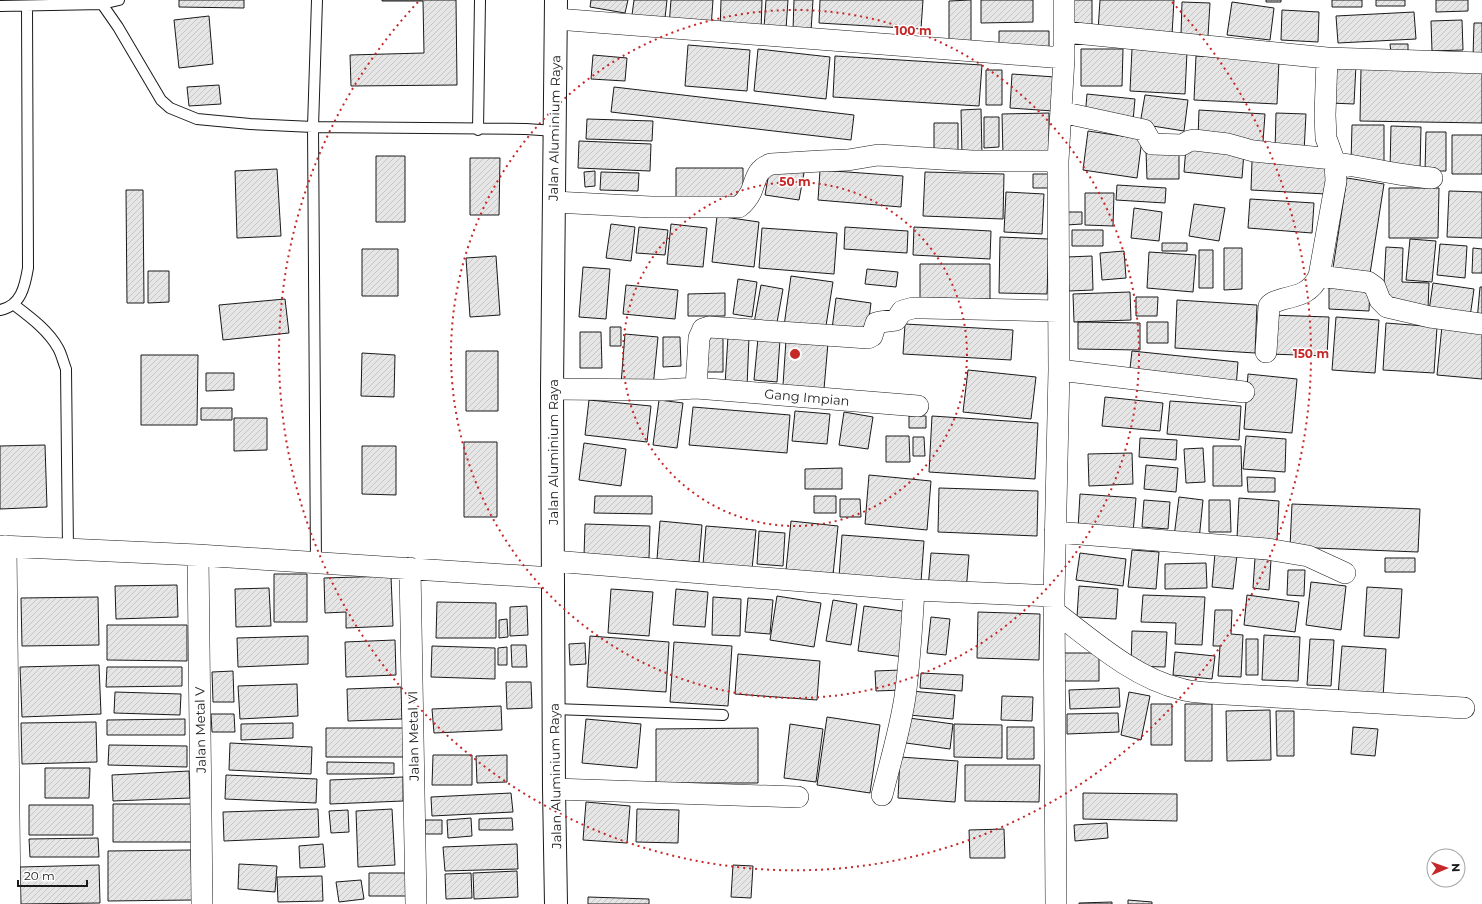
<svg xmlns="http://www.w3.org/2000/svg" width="1482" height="904" viewBox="0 0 1482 904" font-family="Montserrat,sans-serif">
	<defs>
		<pattern id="building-hatch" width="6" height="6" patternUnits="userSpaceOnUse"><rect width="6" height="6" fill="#e6e6e6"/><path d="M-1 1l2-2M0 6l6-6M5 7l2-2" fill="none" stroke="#c5c5c5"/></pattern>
	</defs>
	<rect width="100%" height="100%" fill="#fff"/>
	<!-- building -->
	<path fill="url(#building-hatch)" stroke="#1a1a1a" d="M179 0H244V8L179 7Z
		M382 0H456L457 85 351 86 350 55 424 53 423 1H382Z
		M591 0H628L625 13 590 7Z
		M634 0H667L665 18 632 15Z
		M671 0H713L711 28 669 25Z
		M721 0H762L761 32 720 31Z
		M766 0H788L786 29 764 28Z
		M794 0H813L811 31 793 30Z
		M820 0H923L921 29 819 23Z
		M971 0V41H949V1Z
		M981 0H1033V22L981 23Z
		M1069 0H1092V30H1069Z
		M1100 0H1174L1172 35 1098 31Z
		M1266 0H1281V2H1266Z
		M1332 0H1362V7H1332Z
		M1376 0H1405V6H1376Z
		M1436 0H1468V11L1436 12Z
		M1182 2 1210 3 1208 36 1181 35Z
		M1232 2 1274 8 1270 40 1227 35Z
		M1282 10 1319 12 1318 42 1281 40Z
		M1414 12 1416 39 1338 43 1336 16Z
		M209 16 213 64 179 68 174 20Z
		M1462 20 1463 50 1432 51 1431 21Z
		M1474 23H1482V58L1473 57Z
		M999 31H1049V52H999Z
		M1390 44H1408V52L1391 53Z
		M688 45 750 50 747 91 685 86Z
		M758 49 830 57 826 99 754 91Z
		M1081 49H1123L1122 86H1081Z
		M1132 49 1187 52 1185 94 1130 91Z
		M593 55 627 58 625 81 591 79Z
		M835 56 982 65 979 106 833 97Z
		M1196 56 1279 60 1277 104 1194 100Z
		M1332 64 1356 65 1354 104 1330 103Z
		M1361 68 1482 69V123L1360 121Z
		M986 70H1002V105H986Z
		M1012 74 1055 77 1053 111 1010 108Z
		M219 85 221 104 189 106 187 87Z
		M614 87 854 115 851 140 611 112Z
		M1087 94 1135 99 1133 121 1085 117Z
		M1145 95 1188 100 1184 131 1140 124Z
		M981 109 982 155 962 156 961 110Z
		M1199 110 1265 114 1263 142 1198 138Z
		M1049 113V155L1003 156 1002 114Z
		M1276 113 1306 114 1304 152 1275 151Z
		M984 117H999V147L984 148Z
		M587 119 653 121 652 141 586 139Z
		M934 123H958V150H934Z
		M1352 125H1384V163H1351Z
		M1391 126 1421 127 1420 171 1390 170Z
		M1088 131 1142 139 1137 178 1083 170Z
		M1426 132H1446V171H1425Z
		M1452 135H1482V174H1452Z
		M579 141 651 144 650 171 578 168Z
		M1186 147 1244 152 1242 178 1184 172Z
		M1146 151H1179V179H1147Z
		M376 156H405V222H376Z
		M470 158H500L499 215H470Z
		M1252 161 1328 165 1326 194 1251 190Z
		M770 167 804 173 799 200 765 195Z
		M676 168H743V200H676Z
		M277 169 281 236 237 238 235 171Z
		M820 170 903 176 901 207 818 200Z
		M595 171V186L585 187 584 172Z
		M601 172 639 173 638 191 600 190Z
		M925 172 1004 174 1003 219 923 216Z
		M1033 174H1050V188H1033Z
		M1347 178 1384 184 1369 280 1332 274Z
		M1117 185 1166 188 1165 203 1116 200Z
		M1389 188H1439L1438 238H1389Z
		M126 190H143L144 303H127Z
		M1449 191 1482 192V238L1447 237Z
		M1006 192 1044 194 1042 234 1004 232Z
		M1085 193H1114L1113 226 1085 225Z
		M1250 199 1314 203 1312 233 1248 228Z
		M1194 204 1225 208 1219 241 1189 236Z
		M1134 208 1162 212 1159 241 1131 238Z
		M1066 212H1082V224L1066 225Z
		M717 216 759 222 754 267 712 262Z
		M611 224 635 227 631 261 606 258Z
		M671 224 707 228 703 267 667 264Z
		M639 227 668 230 665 255 636 253Z
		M845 227 908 231 907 253 844 249Z
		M914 227 991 231 990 259 913 255Z
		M762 228 837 233 834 274 759 268Z
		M1072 230H1103V246H1072Z
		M1000 237 1049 239 1047 294 999 293Z
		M1410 239 1436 241 1432 282 1406 280Z
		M1162 243H1187V251H1162Z
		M1440 244 1467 246 1465 278 1437 275Z
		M1386 247 1403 248 1402 282 1429 283 1428 309 1383 303Z
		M1224 248H1242V289L1224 290Z
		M1473 248 1482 249V273H1472Z
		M362 249H398V296H362Z
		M1199 250H1213V288H1199Z
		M1124 251 1126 278 1102 280 1100 253Z
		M1149 252 1196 255 1193 292 1147 288Z
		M496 256 500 315 470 317 466 258Z
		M1092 256 1093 290 1069 291 1067 257Z
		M920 264H990V299L920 298Z
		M583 267 610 269 606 319 579 317Z
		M867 269 898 272 896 287 865 284Z
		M148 271H169V302L148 303Z
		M791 276 833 282 825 332 784 326Z
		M738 279 757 282 752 317 733 314Z
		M1433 283 1474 289 1470 317 1429 311Z
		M626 285 678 290 675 319 623 314Z
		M761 285 783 289 776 328 754 323Z
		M1329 285 1370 287 1369 311 1329 309Z
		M1480 287H1482V321H1477Z
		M1130 292 1131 320 1074 322 1073 294Z
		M725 293V316H688V294Z
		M1136 297H1158L1157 316H1136Z
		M836 298 871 303 867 334 832 329Z
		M285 299 289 333 223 340 219 305Z
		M1177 300 1257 305 1255 353 1175 348Z
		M1270 315 1329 317 1327 356 1269 354Z
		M1336 317 1379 320 1375 373 1332 370Z
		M1078 322 1140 323V350L1078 349Z
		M1147 322H1168V343H1147Z
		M1386 323 1437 327 1434 373 1383 370Z
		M905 324 1013 330 1011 360 903 354Z
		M1442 326 1482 330V379L1437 375Z
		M610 327H621V346H610Z
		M580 332H601L602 368H580Z
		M625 334 658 337 653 387 621 384Z
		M728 336 749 337 747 387 725 385Z
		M663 337H680L681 366 663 367Z
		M704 337H723V372H704Z
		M758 338 780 340 777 382 754 380Z
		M786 340 828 343 824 389 783 385Z
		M466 351H498V411H466Z
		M1132 351 1238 362 1236 388 1129 377Z
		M362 353 395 355 394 397 361 396Z
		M141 355H198L197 425H141Z
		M968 370 1036 377 1031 419 963 412Z
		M206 373H234V390L206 391Z
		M1248 374 1297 379 1292 433 1244 429Z
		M1105 397 1163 403 1160 431 1102 426Z
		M589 400 651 406 647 442 585 435Z
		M659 400 683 403 677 448 653 445Z
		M1170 401 1241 406 1239 440 1167 434Z
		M693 407 790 415 787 453 689 445Z
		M201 408H232V420H201Z
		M795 411 830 414 827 444 792 441Z
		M844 412 873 417 868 449 839 445Z
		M909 416H926V428H909Z
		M932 416 1038 423 1035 479 929 472Z
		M234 418H267V450L234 451Z
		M886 436H909L910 462H886Z
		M1246 436 1286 439 1285 472 1243 469Z
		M913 437H924L925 456H913Z
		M1140 438 1177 440 1176 460 1139 457Z
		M464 442H497V517H464Z
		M584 443 626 449 621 486 579 480Z
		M45 445 47 507 0 509V446Z
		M362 446H396V495L362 494Z
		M1213 446H1241L1242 486H1213Z
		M1203 448 1205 482 1186 483 1184 449Z
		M1132 453 1133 484 1089 486 1088 454Z
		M1146 465 1178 468 1176 492 1144 489Z
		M842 468V489H805V469Z
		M869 475 931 481 927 530 865 524Z
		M1247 477 1275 478V492H1248Z
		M939 488 1038 491 1037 536 938 532Z
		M1080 494 1136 498 1133 533 1078 529Z
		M595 496H652V514L594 513Z
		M814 496H836V513H814Z
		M1179 497 1203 500 1199 540 1174 537Z
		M1239 498 1279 501 1277 541 1237 538Z
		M840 499H860L861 517H840Z
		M1144 500 1170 502 1168 529 1142 527Z
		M1209 500H1230L1231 532H1209Z
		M1292 504 1420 509 1418 552 1290 547Z
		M660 521 702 525 699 562 657 559Z
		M791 521 838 526 833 575 786 570Z
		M585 524 650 526 649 558 584 556Z
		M706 526 756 530 752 569 703 565Z
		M759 531 785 533 783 566 757 564Z
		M842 535 924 541 921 582 839 577Z
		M1132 550 1159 552 1156 589 1128 587Z
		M931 553 969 555 966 592 928 589Z
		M1080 553 1126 559 1123 586 1076 580Z
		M1215 553 1237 555 1233 589 1212 587Z
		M1255 558 1271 560 1269 590 1253 588Z
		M1385 558H1415V572H1385Z
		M1206 563 1207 588 1165 589V564Z
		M1288 570H1305L1304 596 1287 595Z
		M274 574H307V622H274Z
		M391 576 393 626 346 628V612L325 613 324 578Z
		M1311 582 1346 586 1341 630 1306 625Z
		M177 585 178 617 116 619 115 586Z
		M1079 586 1118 589 1116 619 1077 617Z
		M1367 587 1402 589 1399 638 1364 636Z
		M269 588 271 626 236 627 235 589Z
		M611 589 653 592 649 636 608 633Z
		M676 589 708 592 705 627 673 625Z
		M1143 595 1205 597 1202 645 1175 644 1176 623 1141 622Z
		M1247 595 1299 602 1295 632 1244 625Z
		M777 596 821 603 814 647 770 640Z
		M98 597 99 645 22 646 21 598Z
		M713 597 741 599 740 636 712 635Z
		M748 598 773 600 770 634 745 632Z
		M833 600 857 604 851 645 826 641Z
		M437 602 496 603V638H436Z
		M527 606 528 635 510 636V607Z
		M864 606 910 612 904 657 858 651Z
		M1215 610H1232L1231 634 1243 635 1241 677 1218 676 1220 646H1213Z
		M978 612 1040 614 1039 660 977 658Z
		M931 617 950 619 946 655 927 653Z
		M507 619 508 637 499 638V620Z
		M107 625H187V661L107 660Z
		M1132 631 1167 632 1165 667 1131 666Z
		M1264 635 1300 637 1298 681 1262 680Z
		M308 636V664L238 667 237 638Z
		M590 636 669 642 666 692 587 687Z
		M1246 639H1258V675H1246Z
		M1310 639 1334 640 1331 686 1307 685Z
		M395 640 396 675 346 677 345 642Z
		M674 642 732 646 728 706 670 702Z
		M585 643 586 664 570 665 569 644Z
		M511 645H526L527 667H512Z
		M432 646 495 648V679L431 677Z
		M1342 646 1386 649 1383 698 1338 695Z
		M507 647V665H498V648Z
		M1175 652 1215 656 1212 679 1173 675Z
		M1064 653H1099V681H1064Z
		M738 654 820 661 817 700 735 694Z
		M99 665 101 714 22 717 20 667Z
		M107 667H182V686L106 687Z
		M901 670 902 690 876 691 875 671Z
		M233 671 234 702H213L212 672Z
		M921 673 963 675 962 691 920 688Z
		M506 682H531L532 708 507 709Z
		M297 684 298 716 240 719 238 686Z
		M401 687 402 719 348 721 347 689Z
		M1119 688 1120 707 1070 709 1069 690Z
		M911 691 955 695 953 719 909 715Z
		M115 692 181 694 180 715 114 713Z
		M1129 692 1150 696 1141 740 1121 735Z
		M1002 696 1033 697 1032 721 1001 720Z
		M1151 704H1172V745H1151Z
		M1185 704H1212V761H1185Z
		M501 706 502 730 434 733 432 709Z
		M1270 710 1271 760 1227 761 1226 711Z
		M1276 711H1294V756H1277Z
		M1118 713 1119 732 1067 734V714Z
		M211 714H234L235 732H212Z
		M827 717 880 725 870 793 817 785Z
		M909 718 953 724 950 749 906 743Z
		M185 719V735H107V720Z
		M586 719 641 724 637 768 582 763Z
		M96 722 97 762 22 764 21 723Z
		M293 723V738L241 740V724Z
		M790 724 823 729 816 782 784 778Z
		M954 724 1002 725V758L954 757Z
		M1007 727H1034V759H1007Z
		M1353 727 1378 729 1375 756 1351 754Z
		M326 728H405V757H326Z
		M758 728V783H656V729Z
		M230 743 312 747 311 774 229 770Z
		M109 745 187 746V767L108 765Z
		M433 755H472V785H432Z
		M507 755V782L477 783 476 756Z
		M900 757 958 761 955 802 898 798Z
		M327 762 394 763V774H327Z
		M965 765H1040L1039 802 965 801Z
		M45 768H90L89 798H45Z
		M189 771 190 798 113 801 112 775Z
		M226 775 317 779 316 803 225 799Z
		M403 777V801L330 804V780Z
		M511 793 513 812 432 816 431 797Z
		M1083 793 1177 794V821L1083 819Z
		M586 802 630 806 627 843 583 840Z
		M113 804H192V842H113Z
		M29 805H93V835H29Z
		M318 809 319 837 224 841 223 812Z
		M392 809 395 865 358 867 356 811Z
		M637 809 679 810 678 843 636 842Z
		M348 810 349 832 331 833 329 811Z
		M471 818 472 836 448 838 447 820Z
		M512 818 513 830H479V819Z
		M425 820H442V834H425Z
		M1107 823 1108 838 1075 841 1074 825Z
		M1004 829 1005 858H970L969 830Z
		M98 838 99 857H30L29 839Z
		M323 844 325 867 300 868 299 846Z
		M517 844 518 869 445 871 443 847Z
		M191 850 192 900 108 901V851Z
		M239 864 277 866 275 892 238 889Z
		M99 865 100 903 21 904 20 867Z
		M733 865 753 866 751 898 731 897Z
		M517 871 518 897 474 899 473 873Z
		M369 873H409L408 896H369Z
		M471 873 472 898 446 899 445 874Z
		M322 876 323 901 278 902 277 877Z
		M361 880 364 899 339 902 336 882Z
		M588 897 649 899V904H588Z
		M1128 900 1152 902V904H1128Z
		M1112 902V904H1079V903Z"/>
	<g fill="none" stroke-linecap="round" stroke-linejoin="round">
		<defs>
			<path id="lane" d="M102 4 118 27 161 100 170 108 197 119 250 124 313 127 526 129 555 131
				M0 6 102 4 119 0
				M478 130 480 0
				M13 304C30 317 48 330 58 348 62 355 63 362 66 369L68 549
				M0 310C21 306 25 286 28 268L27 6
				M316 564 313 127 317 0
				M554 709 723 715"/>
			<path id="street" d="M556 19 1064 58
				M1065 32 1327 58 1482 63
				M1061 112 1144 130 1152 144 1182 145 1189 141 1194 140 1228 144 1253 151 1333 159
				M1335 163C1367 167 1399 176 1432 178
				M554 202 651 207H739C744 203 748 198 751 192 756 180 756 169 771 164L821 161 848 160 878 155 972 161H1058
				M1319 276 1368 282 1375 287 1380 300 1387 307 1430 317 1482 324
				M1266 352 1269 306C1273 301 1278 301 1283 299 1301 295 1311 292 1319 276L1336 181 1335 163 1326 138 1325 115 1327 58
				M1059 370 1244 392
				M696 388 918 406
				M552 389 664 390 696 388 699 338 703 329 709 327 868 338 872 336 876 323 880 322 896 320 902 311 913 308H924L1058 311
				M1055 532 1267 549 1308 556 1345 573
				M0 546 198 555 553 578
				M6 546 10 904
				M198 555 202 904
				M553 561 914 590 1054 596
				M410 568 416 904
				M1055 612C1092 640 1134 678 1181 689 1190 692 1199 692 1208 693L1464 708
				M554 789 798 797
				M882 795C890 763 900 730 905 697 910 661 912 625 914 590
				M1056 904 1054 596 1059 370 1058 161 1064 58V0"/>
			<path id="secondary" d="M556 0 552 389 554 789 556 904"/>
		</defs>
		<!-- lane casing -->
		<use href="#lane" stroke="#1a1a1a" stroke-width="12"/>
		<!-- street casing -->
		<use href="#street" stroke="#1a1a1a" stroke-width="22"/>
		<!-- secondary casing -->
		<use href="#secondary" stroke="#1a1a1a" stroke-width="24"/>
		<!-- lane -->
		<use href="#lane" stroke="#fff" stroke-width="10"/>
		<!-- street -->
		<use href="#street" stroke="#fff" stroke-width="21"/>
		<!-- secondary -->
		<use href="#secondary" stroke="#fff" stroke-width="22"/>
	</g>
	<!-- distance rings -->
	<g fill="none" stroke="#c62828" stroke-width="2" stroke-dasharray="2 4">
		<circle cx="795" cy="354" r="172"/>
		<circle cx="795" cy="354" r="344"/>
		<path d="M1172 2A516 516 0 1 1 418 2"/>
	</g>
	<g text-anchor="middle" stroke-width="3" stroke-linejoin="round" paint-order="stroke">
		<!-- street labels -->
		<g font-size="13" fill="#1a1a1a" stroke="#fff">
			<text transform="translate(554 128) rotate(-89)" y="5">Jalan Aluminium Raya</text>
			<text transform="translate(807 397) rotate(5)" y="5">Gang Impian</text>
			<text transform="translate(553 452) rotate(-90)" y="5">Jalan Aluminium Raya</text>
			<text transform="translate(200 730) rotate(-91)" y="5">Jalan Metal V</text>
			<text transform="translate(413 736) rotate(-91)" y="5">Jalan Metal VI</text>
			<text transform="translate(555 776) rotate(-91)" y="5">Jalan Aluminium Raya</text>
		</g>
	</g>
	<circle cx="795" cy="354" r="6" fill="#c62828" stroke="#fff" stroke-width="2"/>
	<g font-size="12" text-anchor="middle" font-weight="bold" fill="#c62828" stroke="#fff" stroke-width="3" stroke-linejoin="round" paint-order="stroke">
		<text x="913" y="35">100 m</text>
		<text x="795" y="186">50 m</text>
		<text x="1311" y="358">150 m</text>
	</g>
	<!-- north arrow -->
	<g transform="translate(1446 868) rotate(88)"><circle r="19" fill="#ffffff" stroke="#a3a3a3"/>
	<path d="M0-3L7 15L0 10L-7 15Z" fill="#c62828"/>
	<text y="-6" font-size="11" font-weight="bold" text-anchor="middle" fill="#1a1a1a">N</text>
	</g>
	<!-- scale -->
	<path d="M18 880v6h69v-6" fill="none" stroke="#1a1a1a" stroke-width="2"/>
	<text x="24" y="880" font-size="12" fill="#1a1a1a" stroke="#ffffff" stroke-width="3" paint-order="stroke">20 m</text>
</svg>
